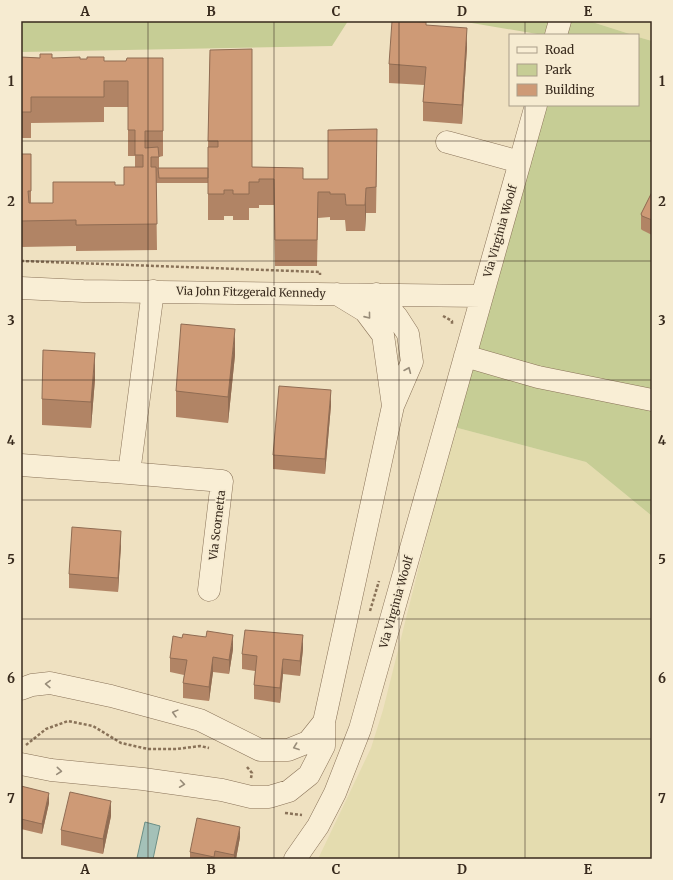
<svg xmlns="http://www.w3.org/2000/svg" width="673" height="880" viewBox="0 0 673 880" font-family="Merriweather,serif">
	<rect width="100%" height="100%" fill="#efe1c1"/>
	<!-- farmland -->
	<path fill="#e4dcaf" d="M589 21H652V41L638 37V35H633Z
		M454 427 586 462 652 516V859H318L371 748 383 710Z"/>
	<!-- green -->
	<path fill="#c6cd95" d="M21 21H348L332 46 21 52Z
		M460 21H589L633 35H543Z
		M638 37 652 41V516L586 462 454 427 532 105H638Z"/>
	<!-- water -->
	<path fill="#a4c1b8" stroke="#6b8f86" d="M145 822 160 826 153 859 137 858Z"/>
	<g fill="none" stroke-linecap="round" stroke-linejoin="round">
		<defs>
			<path id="minor" d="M556 35 560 21
				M447 142 520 162
				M21 288 83 291 481 296
				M337 294 365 311 383 335 393 406
				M465 356 538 377 652 400
				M21 465 129 473 153 291
				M129 473 222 481 209 590
				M21 689 32 685 50 683 111 696 200 720 260 750H288L308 742 324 722
				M21 764 51 770 143 779 222 790 251 797H269L289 791 309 775 324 746V722L393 406 412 362 408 334 397 317 376 294
				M295 859 318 826 335 793 360 729 536 105"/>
		</defs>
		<!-- minor casing -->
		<use href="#minor" stroke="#897258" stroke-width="23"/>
		<!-- path -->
		<path stroke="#897258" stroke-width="2.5" stroke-dasharray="3 2" stroke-linecap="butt" d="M21 261 320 272V275
			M443 316 452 321V325
			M370 611 379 581
			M26 745 46 729 68 721 93 726 121 743 148 749H177L200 746 209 748
			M247 767 252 773 251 778
			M285 813 302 815"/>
		<!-- minor -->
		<use href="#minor" stroke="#f9eed5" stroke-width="22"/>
	</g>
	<!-- wall -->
	<path fill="#b18465" d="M426 25 467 47 462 124 423 121V102L424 85 389 83V64Z
		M210 50 252 167 303 179H328L377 155 376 213H366L365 231H346L345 220H330V217L318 218 317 266H275L274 205H259V208H249V220H233V216H224V220H208V147Z
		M21 57 40 58H52L104 61H126L163 58V156L159 157V168H208V183H156L157 250 76 251V246L21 247V154H31V203H53L115 185H124L135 167V156H128V107H104V122L31 123V138H21Z
		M652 192V235L642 230 641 229V214Z
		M235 355 228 423 176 417V391Z
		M95 379 91 428 42 425V399Z
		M331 405 325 474 273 469V455Z
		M121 545 118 592 69 588V574Z
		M233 649 229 674 213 672 209 701 183 698V683L184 675 170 672V658Z
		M303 649 300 676 283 674 280 703 254 699V685L255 671 242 669V654Z
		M21 786 49 803 42 834 21 829Z
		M111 816 103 854 61 845V830Z
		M240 837 236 859H190V852Z"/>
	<!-- shaded-wall -->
	<path fill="#906c53" d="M467 28V47L462 124V105Z
		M366 188V213L365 231V205Z
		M235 329V355L228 423V397Z
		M95 353V379L91 428V402Z
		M331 390V405L325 474V459Z
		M121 531V545L118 592V578Z
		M233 635V649L229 674V660Z
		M303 635V649L300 676V661Z
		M213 657V672L209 701V687Z
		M283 659V674L280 703V688Z
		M49 793V803L42 834V824Z
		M111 801V816L103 854V839Z
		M240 827V837L236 859H234V855Z"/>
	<!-- building -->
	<path fill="#ce9a76" stroke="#906c53" d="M392 21H406L426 22V25L467 28 462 105 423 102 426 67 389 64Z
		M252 49V167L303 168V179H328V130L377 129 376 187 366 188 365 205H346L345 194H330V192H318L317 240H275L274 179H259V182H249V194H233V190H224V194H208V147H218V141H208L210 50Z
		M40 54H52V58L80 57V59H87V57H104V61H126L127 58H163V131H145V148L158 147 159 157H151V167H156L157 224 76 225V220L21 221V154H31V191H28L29 203H53V182H115V185H124V167H143V155H135V130H128V81H104V97H31V112H21V57L40 58Z
		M158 168H208V178H159Z
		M652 192V220L642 216 641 214Z
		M181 324 235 329 228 397 176 391Z
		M43 350 95 353 91 402 42 399Z
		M279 386 331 390 325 459 273 455Z
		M72 527 121 531 118 578 69 574Z
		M245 630 303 635 300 661 283 659 280 688 254 685 257 656 242 654Z
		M207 631 233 635 229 660 213 657 209 687 183 683 187 660 170 658 173 636 182 638 183 634 206 637Z
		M21 786 49 793 42 824 21 819Z
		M70 792 111 801 103 839 61 830Z
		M197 818 240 827 234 855 215 851 214 857 190 852Z"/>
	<!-- one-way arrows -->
	<defs><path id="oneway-chevron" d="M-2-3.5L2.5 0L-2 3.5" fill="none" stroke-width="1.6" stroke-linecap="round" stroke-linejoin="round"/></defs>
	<g stroke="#988c79">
		<use href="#oneway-chevron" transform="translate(368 316) rotate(51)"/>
		<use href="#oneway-chevron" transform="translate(408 370) rotate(-67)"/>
		<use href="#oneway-chevron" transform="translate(48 684) rotate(-178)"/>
		<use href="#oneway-chevron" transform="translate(175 713) rotate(-165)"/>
		<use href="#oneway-chevron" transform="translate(296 747) rotate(160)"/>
		<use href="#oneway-chevron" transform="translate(59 771) rotate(5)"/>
		<use href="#oneway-chevron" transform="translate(182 784) rotate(8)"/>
	</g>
	<!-- grid -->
	<path fill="none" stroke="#382a1d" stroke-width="1" stroke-opacity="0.55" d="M148 21V859M274 21V859M399 21V859M525 21V35M525 105V859M21 141H652M21 261H652M21 380H652M21 500H652M21 619H652M21 739H652"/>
	<g text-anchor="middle" stroke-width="3.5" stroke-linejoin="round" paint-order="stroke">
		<!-- street labels -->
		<g font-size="11" fill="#382a1d" stroke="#f6ebd1">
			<text transform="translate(500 231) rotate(-74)" y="4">Via Virginia Woolf</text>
			<text transform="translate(251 292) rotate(1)" y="4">Via John Fitzgerald Kennedy</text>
			<text transform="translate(217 525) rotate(-83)" y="4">Via Scornetta</text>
			<text transform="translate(396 602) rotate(-74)" y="4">Via Virginia Woolf</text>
		</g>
	</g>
	<!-- border -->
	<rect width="673" height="880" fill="none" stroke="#f6ebd1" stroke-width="44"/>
	<!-- legend -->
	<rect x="509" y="34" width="130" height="72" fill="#f6ebd1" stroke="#aa9e89"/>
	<rect x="517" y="47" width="20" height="6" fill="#f9eed5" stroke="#aa9e89"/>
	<text x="545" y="54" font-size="12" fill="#382a1d">Road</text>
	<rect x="517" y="64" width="20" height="12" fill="#c6cd95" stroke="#aa9e89"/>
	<text x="545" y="74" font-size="12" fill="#382a1d">Park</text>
	<rect x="517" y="84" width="20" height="12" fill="#ce9a76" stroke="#aa9e89"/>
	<text x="545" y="94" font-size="12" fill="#382a1d">Building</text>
	<rect x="22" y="22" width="629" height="836" fill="none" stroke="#382a1d" stroke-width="1.5"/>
	<g font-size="13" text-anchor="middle" font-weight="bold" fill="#382a1d">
		<text x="85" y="16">A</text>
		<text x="211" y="16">B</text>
		<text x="336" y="16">C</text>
		<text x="462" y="16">D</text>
		<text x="588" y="16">E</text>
		<text x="11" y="86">1</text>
		<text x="662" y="86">1</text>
		<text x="11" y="206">2</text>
		<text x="662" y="206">2</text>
		<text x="11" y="325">3</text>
		<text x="662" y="325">3</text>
		<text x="11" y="445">4</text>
		<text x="662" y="445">4</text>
		<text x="11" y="564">5</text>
		<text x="662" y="564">5</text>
		<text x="11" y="683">6</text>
		<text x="662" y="683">6</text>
		<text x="11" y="803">7</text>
		<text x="662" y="803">7</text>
		<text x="85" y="874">A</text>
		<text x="211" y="874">B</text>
		<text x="336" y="874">C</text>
		<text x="462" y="874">D</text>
		<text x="588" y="874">E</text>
	</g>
</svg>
